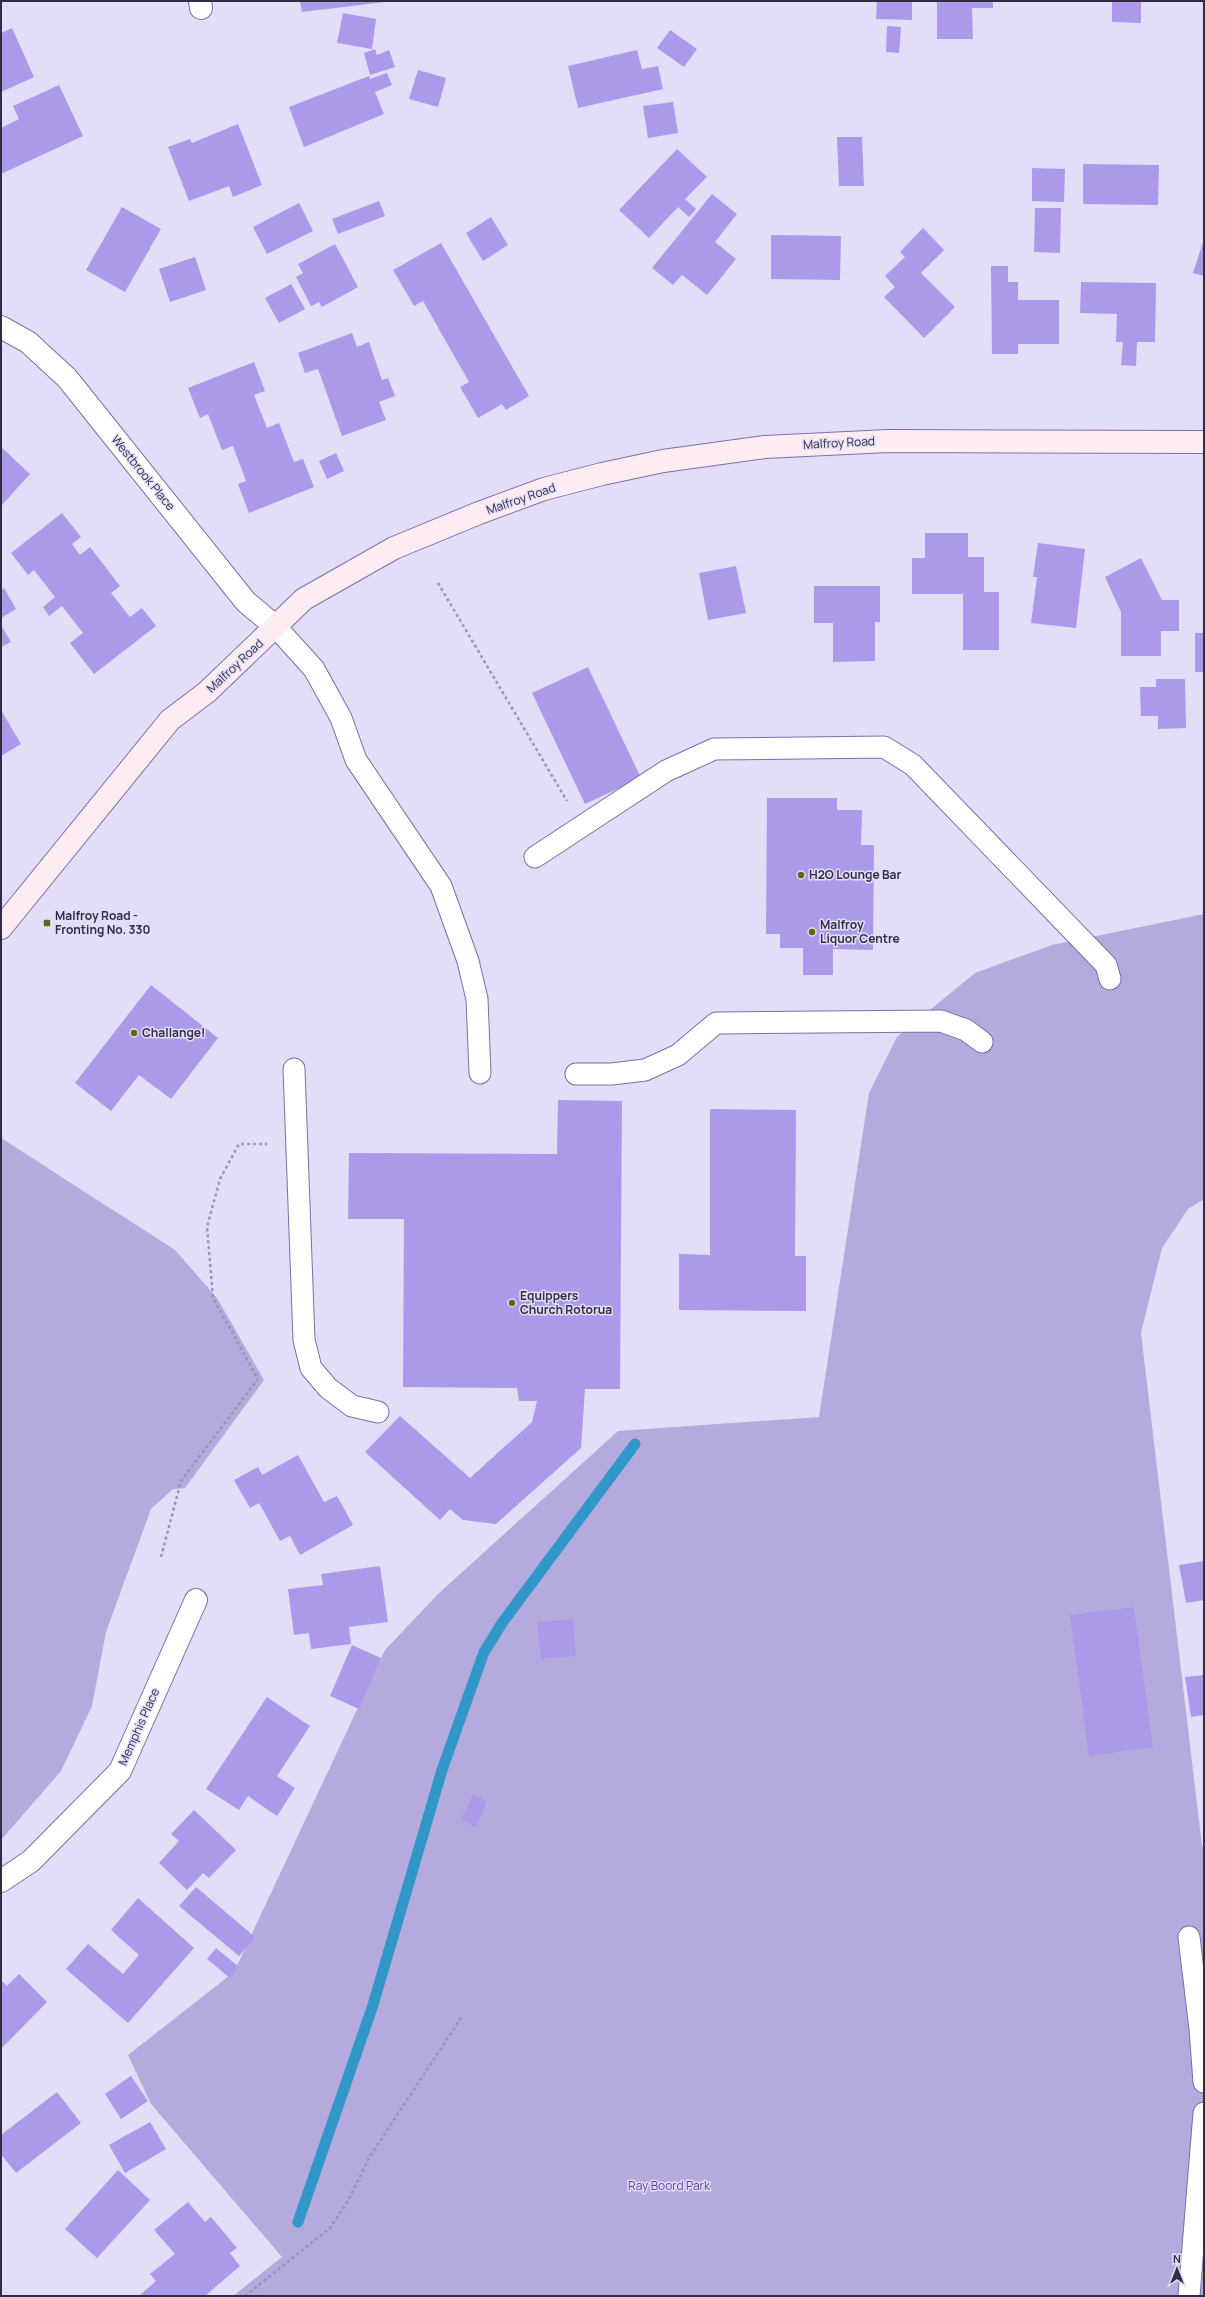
<svg xmlns="http://www.w3.org/2000/svg" width="1205" height="2297" viewBox="0 0 1205 2297" font-family="Manrope,sans-serif">
	<rect width="100%" height="100%" fill="#e3def8"/>
	<!-- green -->
	<path fill="#b5aadd" d="M1204 914V1199L1188 1209 1162 1248 1141 1333 1202 1846H1204V2296H233L282 2257 151 2104 128 2055 234 1972 385 1650 438 1594 618 1431 819 1417 869 1093 897 1037 975 973 1052 945Z
		M1 1138 175 1250 217 1298 264 1380 185 1488 173 1489 151 1509 106 1632 92 1706 61 1771 1 1840Z"/>
	<g fill="none" stroke-linecap="round" stroke-linejoin="round">
		<!-- stream -->
		<path stroke="#3197c8" stroke-width="11" d="M298 2222 373 2005 442 1770 484 1652 502 1623 635 1444"/>
	</g>
	<!-- building -->
	<path fill="#ac99ea" d="M300 1H385V2L302 12Z
		M877 1H912V20L876 19Z
		M937 1H993V8H972L973 39H937Z
		M1112 1H1141V23L1112 22Z
		M343 13 376 19 372 49 337 43Z
		M887 26 901 27 899 53 886 52Z
		M12 28 34 77 1 92V33Z
		M670 30 697 49 684 67 657 48Z
		M375 49 377 55 389 50 395 67 370 75 364 53Z
		M637 50 642 69 658 66 663 89 578 108 568 66Z
		M418 70 446 78 438 107 409 99Z
		M387 73 392 85 375 92 384 114 304 147 289 107 369 76 370 79Z
		M59 85 83 136 1 174V128L19 119 13 106Z
		M673 102 678 133 648 138 643 106Z
		M238 124 262 185 233 197 229 186 189 201 168 147 190 139 192 143Z
		M837 137H862L864 186H839Z
		M677 149 707 177 685 199 696 209 689 217 678 207 649 238 619 210Z
		M1083 164 1159 165 1158 205 1083 204Z
		M1032 168 1065 169 1064 202 1032 201Z
		M712 194 737 214 715 242 736 259 707 295 682 275 673 285 652 268Z
		M379 201 385 216 338 234 332 219Z
		M299 203 313 231 267 254 253 227Z
		M122 207 161 229 125 292 86 270Z
		M1035 208H1061L1060 253 1034 252Z
		M491 217 508 245 483 261 466 233Z
		M923 228 944 250 921 273 955 307 924 338 884 297 895 287 885 276 905 257 900 252Z
		M771 235 841 236 840 280 771 279Z
		M1204 239V276L1193 273Z
		M441 243 529 396 506 410 502 404 478 418 460 387 469 382 423 301 414 306 393 270Z
		M335 244 358 287 322 307 319 302 311 306 296 277 303 273 298 264Z
		M195 257 206 290 170 302 159 269Z
		M991 266H1008V282H1018V300H1059V344H1018V354H992Z
		M1081 282 1156 283 1155 342H1137L1136 366 1121 365 1123 342H1116L1117 314 1080 313Z
		M291 284 305 309 279 323 265 298Z
		M352 333 357 347 369 342 382 380 388 378 395 396 379 402 386 420 342 436 318 369 305 373 298 353Z
		M254 362 265 391 254 395 267 428 279 423 294 462 303 459 314 487 249 513 238 484 246 481 233 446 222 450 208 414 200 418 188 388Z
		M1 447 30 474 1 506Z
		M336 453 344 471 327 479 319 461Z
		M62 513 81 537 72 544 80 555 90 547 120 586 111 593 130 617 142 608 156 626 94 674 70 643 83 633 62 606 49 616 43 607 55 597 34 570 28 575 11 553Z
		M925 533H968V557H984V592H999V650H963V594H912V558H925Z
		M1038 543 1085 549 1076 628 1031 623 1037 577H1033Z
		M1141 558 1162 600H1179V631H1161V656H1121V612L1105 577Z
		M736 566 746 613 708 620 699 573Z
		M814 586H880V622H875V661L833 662V623H814Z
		M4 588 16 609 1 618V590Z
		M1 625 11 642 1 647Z
		M1195 633H1204V672H1195Z
		M588 667 641 778 585 804 532 693Z
		M1156 679H1185L1186 728 1158 729V716H1141L1140 687H1156Z
		M1 710 21 744 1 756Z
		M767 798H837V810H862L861 845H874L873 950 833 949V975H803V948H780V934H766Z
		M151 985 218 1038 171 1099 139 1075 111 1111 75 1083Z
		M558 1100 622 1101 620 1389H585L581 1448 496 1524 463 1520 450 1509 440 1520 365 1452 400 1416 470 1478 532 1422 537 1401H519L517 1388 403 1387 404 1219H348L349 1153 557 1154Z
		M710 1109 796 1110 795 1256H806V1311L679 1310V1254L710 1255Z
		M298 1455 324 1502 337 1496 353 1525 300 1555 290 1536 280 1541 259 1503 250 1508 234 1480 258 1467 262 1475Z
		M1204 1561V1600L1186 1603 1179 1565Z
		M380 1566 388 1622 349 1627 351 1644 311 1649 309 1633 294 1635 288 1589 323 1585 321 1574Z
		M1134 1607 1153 1747 1089 1756 1070 1615Z
		M573 1619 576 1656 541 1659 537 1622Z
		M352 1645 381 1658 359 1709 330 1696Z
		M1204 1675V1715L1191 1717 1185 1677Z
		M267 1697 310 1726 277 1776 295 1788 277 1816 248 1796 239 1810 206 1789Z
		M473 1795 487 1801 476 1827 461 1820Z
		M194 1810 236 1850 209 1878 203 1873 187 1890 159 1863 179 1841 171 1834Z
		M196 1887 255 1937 239 1956 179 1906Z
		M138 1898 194 1948 128 2023 66 1969 88 1944 123 1974 139 1955 111 1930Z
		M216 1948 239 1967 230 1978 207 1959Z
		M19 1974 47 2002 1 2049V1980L7 1986Z
		M131 2076 148 2101 121 2119 105 2094Z
		M57 2092 81 2123 16 2173 1 2154V2135Z
		M150 2122 166 2149 125 2173 109 2145Z
		M118 2170 150 2200 97 2258 65 2229Z
		M188 2202 205 2222 211 2217 237 2248 230 2253 240 2266 205 2296H139L156 2281 150 2274 175 2254 154 2230Z"/>
	<g fill="none" stroke-linecap="round" stroke-linejoin="round">
		<defs>
			<path id="service" d="M276 627 314 669 341 718 356 760 441 886 468 961 477 999 480 1073
				M535 857 666 771 714 749 884 747 913 765 1106 965 1110 979
				M294 1069 304 1340 311 1368 328 1388 352 1406 378 1412
				M576 1074H612L645 1070 678 1055 716 1023 941 1021 966 1030 982 1042
				M1189 1937 1200 2029 1204 2082
				M1189 2296 1204 2113"/>
			<path id="minor" d="M200 1 201 8
				M1 327 28 342 67 378 246 602 276 627
				M1 1881 31 1861 120 1771 196 1600"/>
			<path id="secondary" d="M1 928 170 720 207 692 304 599 394 548 479 513 544 489 602 474 663 461 765 447 888 441 1204 442"/>
		</defs>
		<!-- service casing -->
		<use href="#service" stroke="#7c6ea9" stroke-width="23"/>
		<!-- minor casing -->
		<use href="#minor" stroke="#7c6ea9" stroke-width="24"/>
		<!-- secondary casing -->
		<use href="#secondary" stroke="#7c6ea9" stroke-width="24"/>
		<!-- path -->
		<path stroke="#9a95af" stroke-width="2.5" stroke-dasharray="3 3" stroke-linecap="butt" d="M438 583 567 801
			M161 1557 181 1481 258 1379 213 1298 207 1227 220 1179 239 1144H267
			M245 2296 330 2228 348 2201 369 2158 461 2018"/>
		<!-- service -->
		<use href="#service" stroke="#fff" stroke-width="21"/>
		<!-- minor -->
		<use href="#minor" stroke="#fff" stroke-width="22"/>
		<!-- secondary -->
		<use href="#secondary" stroke="#fdedf3" stroke-width="22"/>
	</g>
	<!-- markers -->
	<g fill="#606706" stroke="#e3def8" stroke-width="1.5">
		<circle cx="801" cy="875" r="4"/>
		<rect x="43" y="919" width="8" height="8" rx="2"/>
		<circle cx="812" cy="932" r="4"/>
		<circle cx="134" cy="1033" r="4"/>
		<circle cx="512" cy="1303" r="4"/>
	</g>
	<g text-anchor="middle" stroke-width="3" stroke-linejoin="round" paint-order="stroke">
		<!-- street labels -->
		<g font-size="12" fill="#312b44" stroke="#e3def8">
			<text transform="translate(839 443) rotate(-3)" y="4">Malfroy Road</text>
			<text transform="translate(143 473) rotate(51)" y="4">Westbrook Place</text>
			<text transform="translate(521 499) rotate(-19)" y="4">Malfroy Road</text>
			<text transform="translate(235 666) rotate(-43)" y="4">Malfroy Road</text>
			<text transform="translate(139 1727) rotate(-66)" y="4">Memphis Place</text>
		</g>
		<!-- poi labels -->
		<g font-size="12" font-weight="bold" fill="#312b44" stroke="#e3def8" text-anchor="start">
			<text x="809" y="879">H2O Lounge Bar</text>
			<text x="55" y="920">Malfroy Road -<tspan x="55" dy="14">Fronting No. 330</tspan></text>
			<text x="820" y="929">Malfroy<tspan x="820" dy="14">Liquor Centre</tspan></text>
			<text x="142" y="1037">Challange!</text>
			<text x="520" y="1300">Equippers<tspan x="520" dy="14">Church Rotorua</tspan></text>
		</g>
		<!-- park labels -->
		<g font-size="12" fill="#5c3f9d" stroke="#e3def8">
			<text x="669" y="2190">Ray Boord Park</text>
		</g>
	</g>
	<!-- border -->
	<rect width="1205" height="2297" fill="none" stroke="#312b44" stroke-width="4"/>
	<!-- north arrow -->
	<g transform="translate(1177 2269)" stroke="#e3def8" stroke-width="3" paint-order="stroke">
	<path d="M0-3L7 15L0 10L-7 15Z" fill="#312b44"/>
	<text y="-6" font-size="11" font-weight="bold" text-anchor="middle" fill="#312b44">N</text>
	</g>
</svg>
